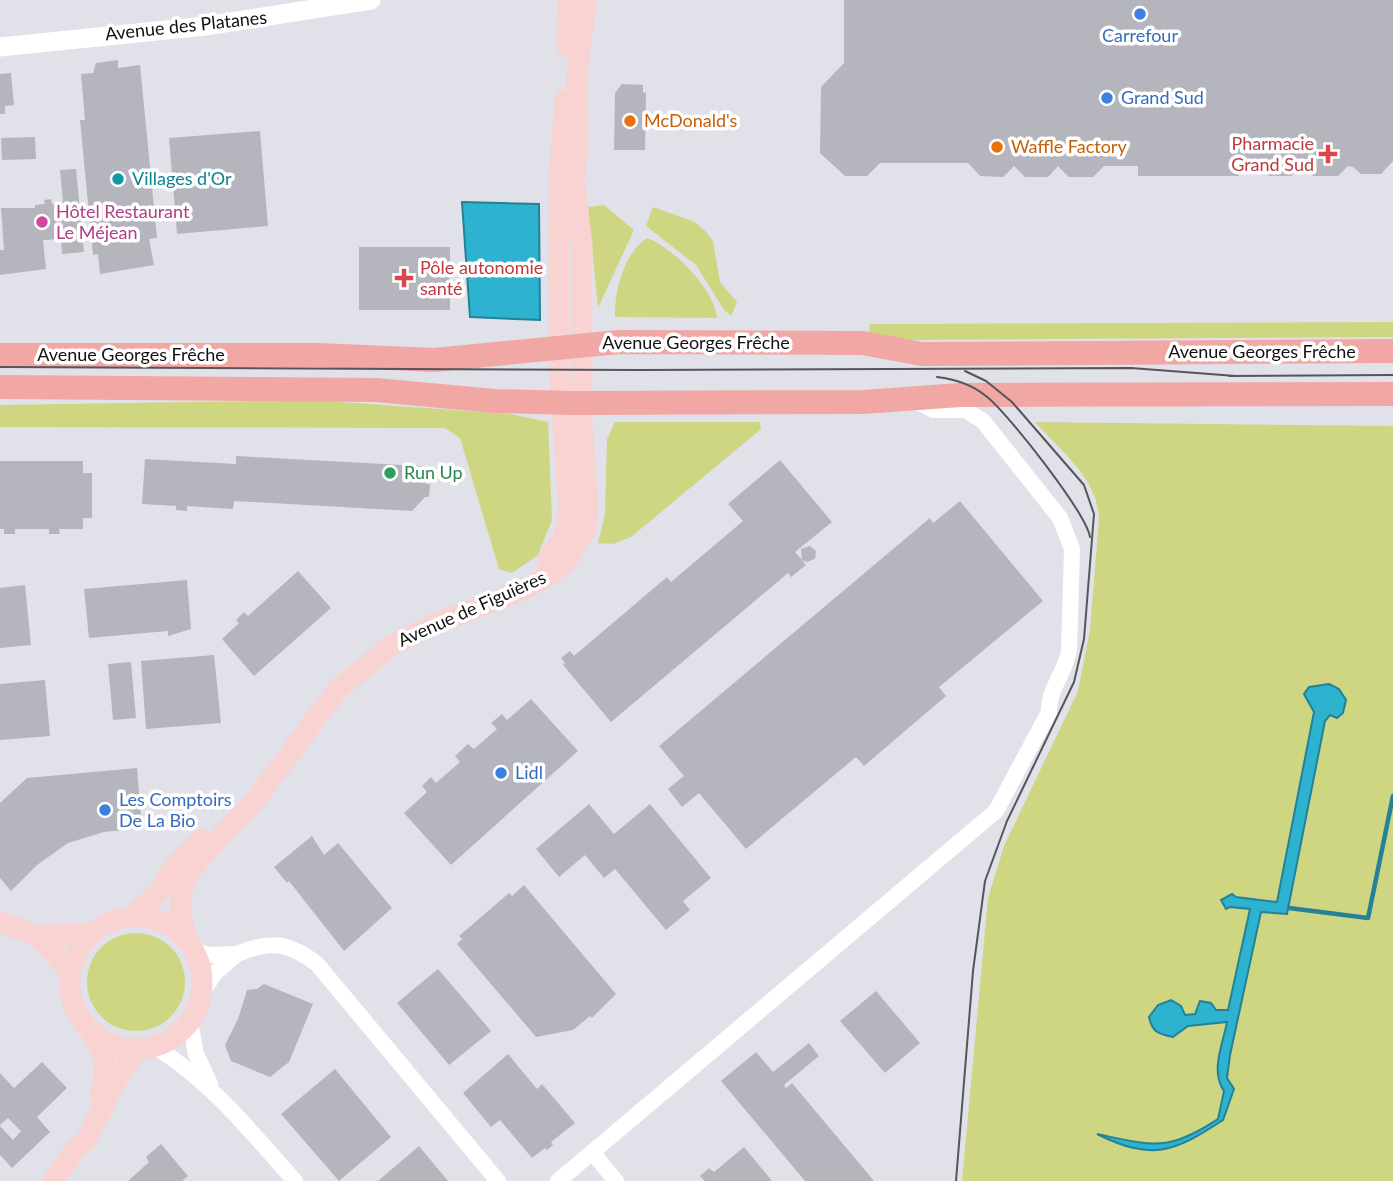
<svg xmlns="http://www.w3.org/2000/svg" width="1393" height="1181" viewBox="0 0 1393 1181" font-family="Lato,sans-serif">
	<rect width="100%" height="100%" fill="#e1e1ea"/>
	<!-- green -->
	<path fill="#cfd682" d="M604 205 634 230 598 308 588 207Z
		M653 207 695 222 706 232 713 241 720 282 737 302 731 316 724 310 696 265 646 226Z
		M647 238C672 247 715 289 717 318L615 317C614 292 624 253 647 238Z
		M1393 322V337L910 340 869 335 870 324Z
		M313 400 510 414 548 422 552 520 538 555 512 573 499 569 460 438 445 428 0 427V405Z
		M615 422H760L761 429 631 537 613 544 598 543 605 514 607 439Z
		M1035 422 1393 426V1181H962L988 898 1004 846 1078 691 1090 630 1099 518C1098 479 1059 449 1035 422Z
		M87 982a49 49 0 1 1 98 0a49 49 0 1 1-98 0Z"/>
	<!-- water -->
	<path fill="#2db2cf" stroke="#248197" stroke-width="2" d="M462 202 539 204 540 320 470 317Z
		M1329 684 1339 689 1346 700 1343 713 1337 718 1330 715 1325 721 1287 914 1261 912 1230 1055 1227 1078 1234 1089 1223 1120C1173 1153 1152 1161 1097 1134 1154 1146 1167 1152 1218 1119L1224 1091C1210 1071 1223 1044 1227 1022L1188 1026 1173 1037C1158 1034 1152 1032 1149 1017L1158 1005 1171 1000 1181 1006 1185 1015 1195 1014 1200 1001 1211 1003 1216 1010H1228L1250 909 1230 907 1226 909 1221 900 1232 894 1236 897 1277 902 1314 712 1304 694 1309 687Z"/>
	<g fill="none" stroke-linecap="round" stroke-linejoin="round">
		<!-- stream -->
		<path stroke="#248197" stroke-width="4.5" d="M1289 908 1368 918 1393 796"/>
	</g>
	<!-- building -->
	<path fill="#b5b5be" d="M844 0H1393V161L1381 174H1361L1353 167 1348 166 1338 176H1313L1303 166 1291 176H1269L1259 165H1239V176H1138V166H1104L1093 177H1069L1058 166 1048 177H1025L1014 166 1003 177 980 176 968 163H880L867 176H845L820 153 821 87 844 63Z
		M118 60V68L140 65 157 238 149 239 154 265 100 274 98 254 93 255 80 120H85L81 74 93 73 96 63Z
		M11 73 14 105 5 106V114H0V74Z
		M622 84 643 85V93L646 92 645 150H614L615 93Z
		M260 131 268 226 177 234 169 138Z
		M35 137 36 159 2 160 1 138Z
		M76 169 84 252 62 254 61 239 43 240 46 269 0 275V250H4L1 208H35V205L45 204 44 200 51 199 52 204 63 202 60 170Z
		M359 247H450V310H359Z
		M236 456 421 466 427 472 426 484H430L429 497H425L412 511 234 501 233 509 187 506V511L176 510V506L142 504 145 459 236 464Z
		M780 460 832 522 795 552 802 560 801 549 810 546 816 551 815 559 807 562 802 560 806 565 791 577 788 573 611 722 563 665 565 663 561 658 570 651 574 656 667 577 671 582 743 521 728 504Z
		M0 461H83V473H92V518H83V529H59L60 534H49V529H15V534H4V529H0Z
		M960 501 1043 601 939 687 946 696 864 766 856 757 746 849 699 793 682 807 668 789 684 776 659 746 930 518 933 523Z
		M298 571 331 608 254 676 222 639 239 623 236 620 244 612 248 616Z
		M187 580 191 629 168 636V631L89 638 84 589Z
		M25 585 31 645 0 648V588Z
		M214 655 221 723 146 729 141 661Z
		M131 662 136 718 113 720 108 664Z
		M45 680 50 736 0 740V684Z
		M531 699 578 751 451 865 404 813 427 792 422 786 431 777 436 783 460 762 455 756 468 744 474 749 497 729 491 723 502 714 507 720Z
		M137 768 142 828 104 832 68 843 37 865 11 891 0 878V803L27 778Z
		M589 804 614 834 650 804 711 878 683 901 690 910 666 930 615 869 604 878 585 855 559 877 536 849Z
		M312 836 324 855 338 843 392 908 344 951 289 881 287 883 274 867Z
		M524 885 616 994 592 1018 590 1016 573 1030 536 1037 457 944 462 939 459 936 509 893 512 896Z
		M438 969 491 1031 449 1065 397 1003Z
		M264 984 313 1004 289 1062 270 1077 231 1061 225 1045 238 1019 247 990 257 989Z
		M876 991 920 1043 885 1073 840 1021Z
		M809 1043 819 1056 784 1085 786 1088 792 1083 874 1181H805L721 1081 756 1052 773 1072Z
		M508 1054 537 1089 542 1084 575 1123 551 1142 553 1145 547 1150 545 1148 532 1158 500 1120 491 1127 463 1093Z
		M42 1062 67 1088 37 1117 50 1132 12 1168 0 1155V1126L13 1140 21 1131 8 1118 0 1125V1073L14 1088Z
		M335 1069 391 1137 339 1181 281 1114Z
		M161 1144 188 1176 182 1181H128L149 1162 146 1157Z
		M419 1146 448 1181H378Z
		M744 1147 772 1181H705L700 1176 709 1168 714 1172Z"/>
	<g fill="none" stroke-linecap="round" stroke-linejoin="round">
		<!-- minor -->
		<path stroke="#fff" stroke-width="16" d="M193 950 208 955 237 954 215 973 201 994
			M237 954C271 940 288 942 317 964L498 1181
			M190 1022 196 1054 210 1084
			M155 1047C211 1081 252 1133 295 1181
			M592 1152 616 1181
			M558 1181 996 811 1049 712C1047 693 1066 670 1069 651L1072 549 1060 518 983 421 965 410H934L913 400"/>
		<!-- tertiary -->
		<path stroke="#fff" stroke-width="19" d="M0 47 205 26 371 0"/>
		<!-- secondary -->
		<path stroke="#f8d3d1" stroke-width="21" d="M567 47 568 0
			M547 561 563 539 569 508 559 369V180L565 100
			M132 917 160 891 173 868 201 840
			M70 983a66 66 0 1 1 132 0a66 66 0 1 1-132 0Z
			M0 922 35 935 92 934
			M35 935 56 954 71 976
			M186 939 180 910 183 883 196 863 253 803 338 689 392 645 431 625 526 589 547 577 565 563 585 530 588 504 582 425V244L574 180 578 146 577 75 586 0
			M92 1033C105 1055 109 1069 100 1094
			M53 1181 78 1146 85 1142 121 1071 139 1050"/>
		<!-- primary -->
		<path stroke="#f1a7a4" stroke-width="24" d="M0 355H318L434 360 619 342 862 343 922 354 1393 351
			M0 387 376 390 494 401 572 403 863 402 960 395 1393 394"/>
		<!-- tram -->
		<path stroke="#55555a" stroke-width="2" d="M0 367 640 370 1131 368 1236 376
			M1229 376 1393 375
			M937 377C955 379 971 384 986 396 1008 413 1086 513 1090 537
			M956 1181 973 971 985 881 1007 821 1074 682 1084 639 1094 514 1084 485 1012 402 986 381 965 371"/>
	</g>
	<!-- markers -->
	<g fill="#3f7fe0" stroke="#fff" stroke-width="2.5">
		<circle cx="1140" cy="14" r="7"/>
		<circle cx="1107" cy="98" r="7"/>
		<circle cx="501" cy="773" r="7"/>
		<circle cx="105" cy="810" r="7"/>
	</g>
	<g fill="#e8710a" stroke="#fff" stroke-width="2.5">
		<circle cx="630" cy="121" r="7"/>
		<circle cx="997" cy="147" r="7"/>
	</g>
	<g fill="#e0444e" stroke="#fff" stroke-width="2.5">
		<path d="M1324.5 143.5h7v7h7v7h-7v7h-7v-7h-7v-7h7z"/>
		<path d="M400.5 267.5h7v7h7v7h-7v7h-7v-7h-7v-7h7z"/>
	</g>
	<circle fill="#0f9aa8" stroke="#fff" stroke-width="2.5" cx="118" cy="179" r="7"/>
	<circle fill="#d1479c" stroke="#fff" stroke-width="2.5" cx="42" cy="222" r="7"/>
	<circle fill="#2e9e5b" stroke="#fff" stroke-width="2.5" cx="390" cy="473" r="7"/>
	<g text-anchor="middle" stroke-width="7" stroke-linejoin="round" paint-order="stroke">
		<!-- street labels -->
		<g font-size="18" fill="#101013" stroke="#fff">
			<text transform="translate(186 26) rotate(-6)" y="6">Avenue des Platanes</text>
			<text x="696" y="349">Avenue Georges Frêche</text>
			<text x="1262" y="358">Avenue Georges Frêche</text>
			<text x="131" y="361">Avenue Georges Frêche</text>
			<text transform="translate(472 609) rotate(-24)" y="6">Avenue de Figuières</text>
		</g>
		<!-- shop labels -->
		<g font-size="18" fill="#366cbe" stroke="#fff" text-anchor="start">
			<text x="1140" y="42" text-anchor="middle">Carrefour</text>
			<text x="1121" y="104">Grand Sud</text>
			<text x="515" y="779">Lidl</text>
			<text x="119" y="806">Les Comptoirs<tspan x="119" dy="21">De La Bio</tspan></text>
		</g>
		<!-- food labels -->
		<g font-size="18" fill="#c56008" stroke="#fff" text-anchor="start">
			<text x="644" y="127">McDonald's</text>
			<text x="1011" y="153">Waffle Factory</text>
		</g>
		<!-- health labels -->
		<g font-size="18" fill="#be3a42" stroke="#fff" text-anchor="end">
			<text x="1314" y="150">Pharmacie<tspan x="1314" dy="21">Grand Sud</tspan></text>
			<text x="420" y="274" text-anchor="start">Pôle autonomie<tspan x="420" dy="21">santé</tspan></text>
		</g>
		<!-- culture labels -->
		<g font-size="18" fill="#0d838f" stroke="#fff" text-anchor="start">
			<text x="132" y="185">Villages d'Or</text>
		</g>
		<!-- hotel labels -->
		<g font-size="18" fill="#b23c85" stroke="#fff" text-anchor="start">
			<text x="56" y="218">Hôtel Restaurant<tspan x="56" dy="21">Le Méjean</tspan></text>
		</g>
		<!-- leisure labels -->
		<g font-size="18" fill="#27864d" stroke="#fff" text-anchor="start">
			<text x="404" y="479">Run Up</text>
		</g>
	</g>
</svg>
